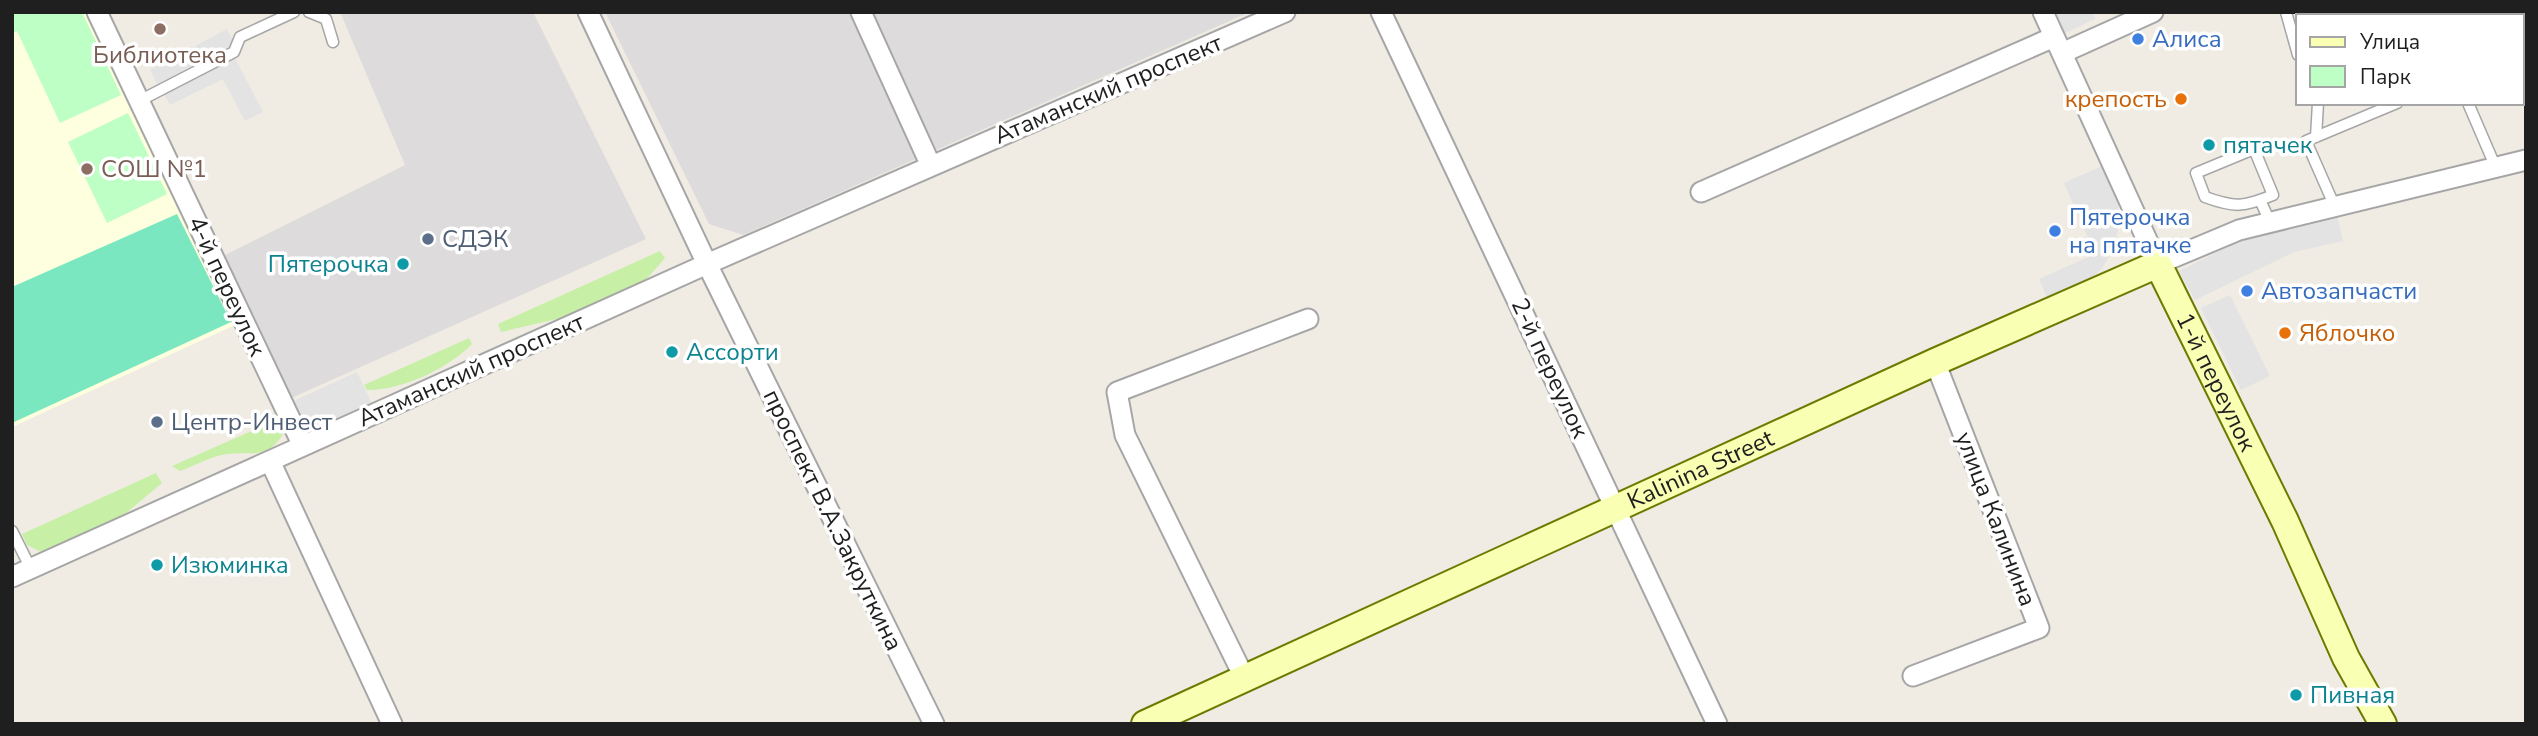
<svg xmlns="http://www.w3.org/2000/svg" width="2538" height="736" viewBox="0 0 2538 736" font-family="'Nunito Sans',sans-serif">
	<rect width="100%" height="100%" fill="#f0ece4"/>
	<!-- residential -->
	<path fill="#dddbdb" d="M340 12H533L646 239 287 400 217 259 405 165Z
		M605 12H1250L743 235 709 224Z"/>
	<!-- education -->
	<path fill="#feffde" d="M12 12H86L235 325 12 427Z"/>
	<!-- grass -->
	<path fill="#c7efa5" d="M660 251 665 258 644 282 561 318 501 332 498 324Z
		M469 338 472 344C447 369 403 390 367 390L364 385Z
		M283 417 287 427C268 464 253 449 222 455 208 458 194 466 180 471L172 466Z
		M156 473 162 483 125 514 41 552 27 545 22 534Z"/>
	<!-- park -->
	<path fill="#bdffc4" d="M12 12H82L121 95 60 123 17 31 12 33Z
		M128 113 167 194 107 223 68 142Z"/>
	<!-- pitch -->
	<path fill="#7ae7c0" d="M177 214 231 322 12 423V287Z"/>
	<!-- parking -->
	<path fill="#e3e3e3" d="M2056 12H2092L2095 19 2065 33Z
		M227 29 235 44 157 84 150 70Z
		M235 58 263 112 245 121 223 79 170 105 164 94Z
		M2102 166 2117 198 2120 221 2114 248 2103 267 2086 284 2048 300 2039 279 2095 254 2064 183Z
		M2337 215 2343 241 2294 252 2195 300 2179 271 2254 234Z
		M2230 295 2270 376 2241 390 2201 308Z
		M357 372 371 402 303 434 289 403Z"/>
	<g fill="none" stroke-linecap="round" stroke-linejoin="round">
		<defs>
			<path id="service" d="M309 12 326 19 333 42
				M2286 12 2298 55
				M2429 12 2430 16
				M139 101 234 52 240 37 294 12
				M2468 103 2496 168
				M2316 137 2318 103
				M2254 149 2273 195C2244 207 2235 208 2205 197L2196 173Z
				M2260 200 2270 222
				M2335 207 2306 141 2397 103
				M12 531 31 569"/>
			<path id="minor" d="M97 12 303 446
				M588 12 707 264 934 724
				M861 12 931 166
				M1381 12 1717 724
				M2043 12 2158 264 2239 230 2526 160
				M2062 53 2153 12
				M1701 192 2054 37
				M270 461 392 724
				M12 577 707 264 1285 12
				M1913 676 2039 628 1935 362
				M1244 677 1125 435 1117 392 1308 319"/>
			<g id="secondary">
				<path id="s1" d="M1145 724 1935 362 2158 264 2285 521 2346 658 2383 724"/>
			</g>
		</defs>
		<!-- service casing -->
		<use href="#service" stroke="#a6a6a6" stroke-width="13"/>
		<!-- minor casing -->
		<use href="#minor" stroke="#a6a6a6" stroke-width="23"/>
		<!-- secondary casing -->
		<use href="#secondary" stroke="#6b7b00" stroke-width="30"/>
		<!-- service -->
		<use href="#service" stroke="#fff" stroke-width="10"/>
		<!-- minor -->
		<use href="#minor" stroke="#fff" stroke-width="19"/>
		<!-- secondary -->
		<use href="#secondary" stroke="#f9ffb3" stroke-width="26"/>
	</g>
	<!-- markers -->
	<g fill="#8d6e63" stroke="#fff" stroke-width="2.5">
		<circle cx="160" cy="29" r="7"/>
		<circle cx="87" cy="169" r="7"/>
	</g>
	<g fill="#3f7fe0" stroke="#fff" stroke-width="2.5">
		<circle cx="2138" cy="39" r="7"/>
		<circle cx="2055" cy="231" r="7"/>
		<circle cx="2247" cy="291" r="7"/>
	</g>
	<g fill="#e8710a" stroke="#fff" stroke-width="2.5">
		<circle cx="2181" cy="99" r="7"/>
		<circle cx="2285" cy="333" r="7"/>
	</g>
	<g fill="#0f9aa8" stroke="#fff" stroke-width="2.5">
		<circle cx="2209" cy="145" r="7"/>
		<circle cx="403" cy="264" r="7"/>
		<circle cx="672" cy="352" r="7"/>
		<circle cx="157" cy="565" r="7"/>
		<circle cx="2296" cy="695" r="7"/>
	</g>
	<g fill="#5c6f8a" stroke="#fff" stroke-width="2.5">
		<circle cx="428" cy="239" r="7"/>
		<circle cx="157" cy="422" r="7"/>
	</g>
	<g text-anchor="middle" stroke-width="7" stroke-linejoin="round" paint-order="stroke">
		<!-- shop labels -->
		<g font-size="24" fill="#366cbe" stroke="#fff" text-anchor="start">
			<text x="2152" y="47">Алиса</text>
			<text x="2069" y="225">Пятерочка<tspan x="2069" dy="28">на пятачке</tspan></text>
			<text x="2261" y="299">Автозапчасти</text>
		</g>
		<!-- education labels -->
		<g font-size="24" fill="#785e54" stroke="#fff">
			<text x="160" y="63">Библиотека</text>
			<text x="101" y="177" text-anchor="start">СОШ №1</text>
		</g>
		<!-- street labels -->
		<g font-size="24" fill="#1f1f1f" stroke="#fff">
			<text transform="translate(1108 89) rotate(-23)" y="8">Атаманский проспект</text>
			<text transform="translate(227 286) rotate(65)" y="8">4-й переулок</text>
			<text transform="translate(1550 368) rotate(65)" y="8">2-й переулок</text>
			<text transform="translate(471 370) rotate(-24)" y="8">Атаманский проспект</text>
			<text dy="8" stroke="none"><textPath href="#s1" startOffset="1244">1-й переулок</textPath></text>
			<text dy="8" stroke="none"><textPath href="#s1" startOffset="611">Kalinina Street</textPath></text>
			<text transform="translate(1996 519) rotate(69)" y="8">улица Калинина</text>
			<text transform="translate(833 520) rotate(64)" y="8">проспект В.А.Закруткина</text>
		</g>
		<!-- food labels -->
		<g font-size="24" fill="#c56008" stroke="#fff" text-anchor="end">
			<text x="2167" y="107">крепость</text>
			<text x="2299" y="341" text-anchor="start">Яблочко</text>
		</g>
		<!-- culture labels -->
		<g font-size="24" fill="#0d838f" stroke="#fff" text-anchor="start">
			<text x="2223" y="153">пятачек</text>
			<text x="389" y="272" text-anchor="end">Пятeрочка</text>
			<text x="686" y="360">Ассорти</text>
			<text x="171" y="573">Изюминка</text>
			<text x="2310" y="703">Пивная</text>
		</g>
		<!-- service labels -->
		<g font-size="24" fill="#4e5e75" stroke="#fff" text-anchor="start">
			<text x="442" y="247">СДЭК</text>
			<text x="171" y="430">Центр-Инвест</text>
		</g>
	</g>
	<!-- border -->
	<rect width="2538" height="736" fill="none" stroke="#1f1f1f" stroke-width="28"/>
	<!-- legend -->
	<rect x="2296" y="14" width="228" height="91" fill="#ffffff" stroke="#a5a5a5" stroke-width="2"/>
	<rect x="2310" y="37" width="35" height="10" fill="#f9ffb3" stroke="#a5a5a5" stroke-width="2"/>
	<text x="2360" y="49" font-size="21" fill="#1f1f1f">Улица</text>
	<rect x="2310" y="66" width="35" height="21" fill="#bdffc4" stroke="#a5a5a5" stroke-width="2"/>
	<text x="2360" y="84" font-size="21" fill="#1f1f1f">Парк</text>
</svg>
